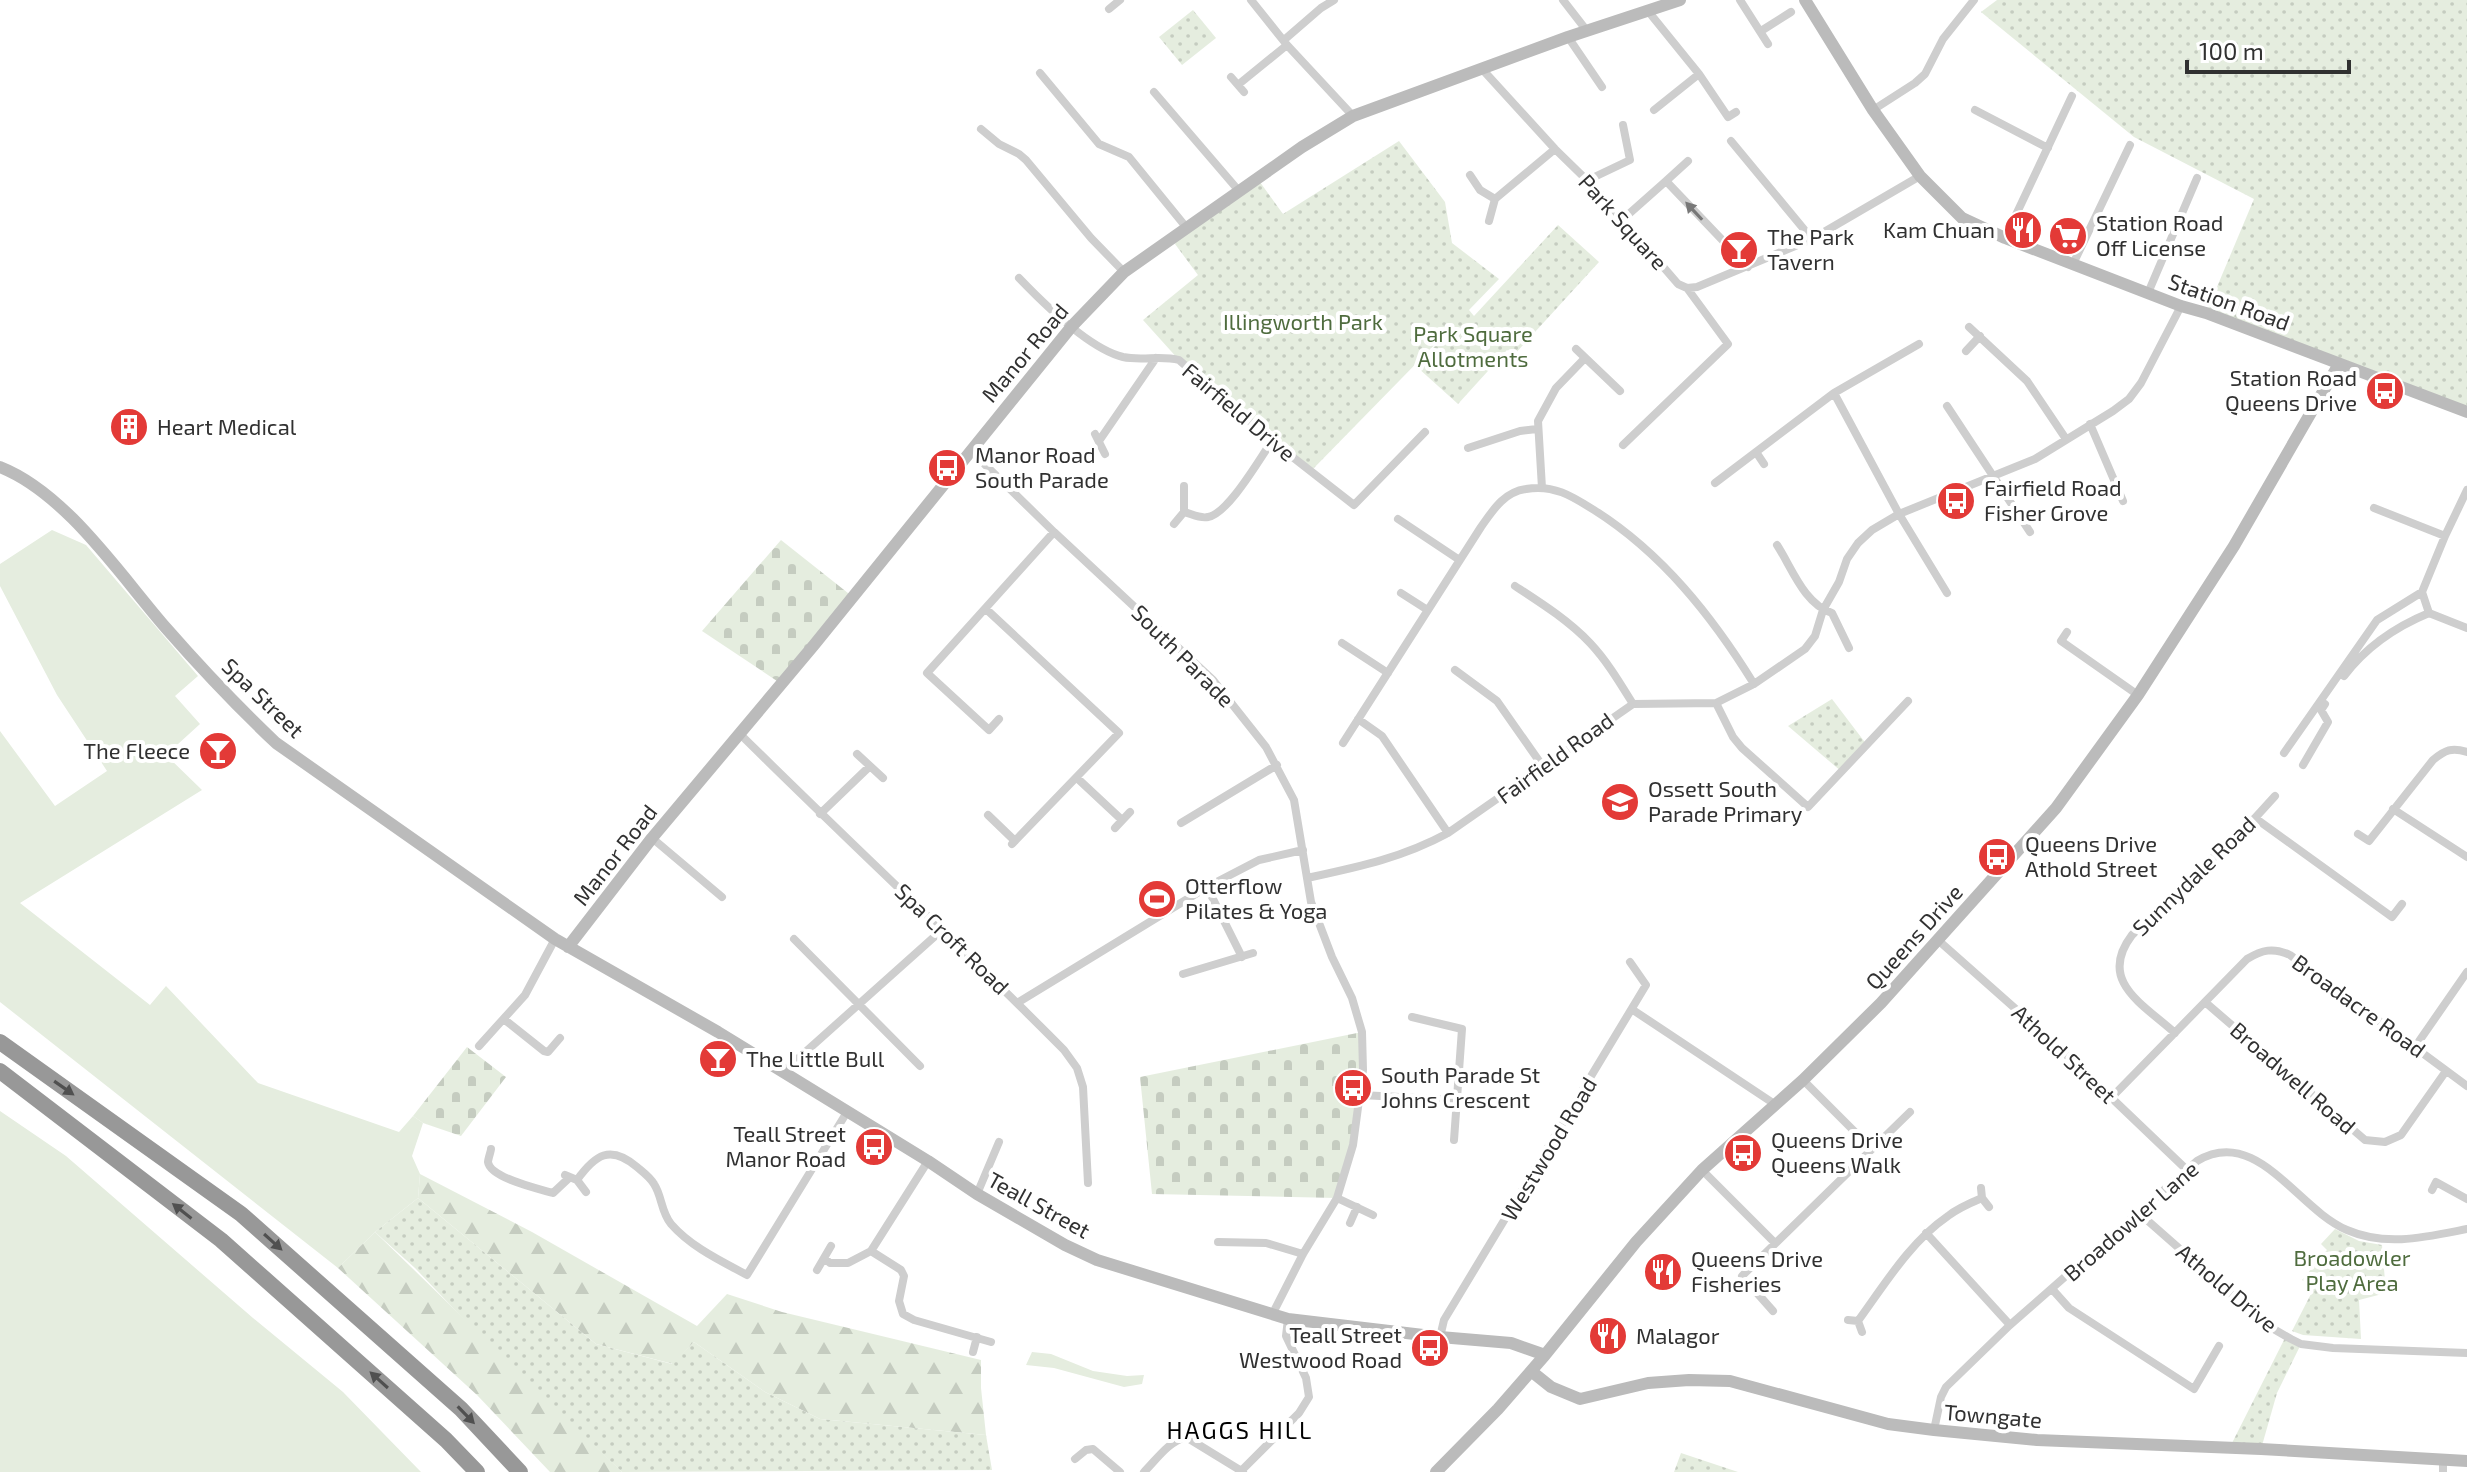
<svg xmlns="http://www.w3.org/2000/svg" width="2467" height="1472" viewBox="0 0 2467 1472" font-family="'Exo 2',sans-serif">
	<defs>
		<pattern id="forest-firs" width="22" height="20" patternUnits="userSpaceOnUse" patternTransform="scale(2)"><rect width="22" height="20" fill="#e5eddf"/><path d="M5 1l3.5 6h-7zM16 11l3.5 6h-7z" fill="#c5ccc0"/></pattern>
		<pattern id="cemetery-stones" width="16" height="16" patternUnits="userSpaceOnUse" patternTransform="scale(2)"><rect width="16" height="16" fill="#e5eddf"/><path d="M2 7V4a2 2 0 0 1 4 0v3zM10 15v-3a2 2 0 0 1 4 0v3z" fill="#c5ccc0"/></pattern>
		<pattern id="park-dots" width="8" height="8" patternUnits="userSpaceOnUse" patternTransform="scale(2)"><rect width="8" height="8" fill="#e5eddf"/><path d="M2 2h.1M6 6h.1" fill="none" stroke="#c5ccc0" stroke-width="1.8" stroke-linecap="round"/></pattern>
	</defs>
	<rect width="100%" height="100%" fill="#fff"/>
	<!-- grass -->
	<path fill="#e5eddf" d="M52 530 86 545 198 676 175 696 200 724 166 755 202 790 20 903 150 1005 166 986 258 1083 399 1132 413 1116 423 1123 412 1156 420 1174 418 1198 375 1232 338 1268 0 1002V731L55 806 107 771 57 695 0 586V564Z
		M0 1111 66 1156 253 1318 343 1392 421 1472H0Z
		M1032 1352 1051 1354 1093 1371 1127 1376 1144 1375 1142 1384 1124 1387 1054 1368 1026 1365Z"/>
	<!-- forest -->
	<path fill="url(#forest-firs)" d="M420 1174 532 1232 697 1326 727 1294 782 1312 981 1360V1388L986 1435 820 1419 765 1392 694 1342 673 1364 596 1344 418 1198Z
		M375 1232 622 1472H550L477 1395 338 1268Z"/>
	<!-- cemetery -->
	<path fill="url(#cemetery-stones)" d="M781 540 853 597 780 683 702 631Z
		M1362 1032 1361 1095 1337 1198 1152 1194 1140 1077Z
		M467 1047 506 1077 461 1136 423 1123 413 1116Z"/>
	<!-- park -->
	<path fill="url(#park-dots)" d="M1997 0H2467V412L2206 313 2254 199 2134 137 1981 12Z
		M1193 10 1216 38 1182 65 1159 37Z
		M1399 141 1445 202 1452 243 1499 279 1469 310 1474 316 1558 225 1599 262 1514 355 1507 350 1458 404 1417 367 1445 334 1311 471 1179 360 1143 320 1198 275 1175 244 1186 227 1257 178 1283 214Z
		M1832 699 1867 745 1842 772 1788 726Z
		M418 1198 596 1344 672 1364 694 1342 765 1392 820 1419 986 1435 992 1470 622 1472 497 1354 415 1268 375 1232Z
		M2335 1229 2359 1241 2382 1245 2386 1293 2359 1300 2361 1339 2303 1335 2292 1331 2314 1288 2302 1280 2327 1250 2321 1244Z
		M2286 1336 2301 1344 2277 1393 2261 1449H2229Z
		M1681 1453 1738 1472H1674Z"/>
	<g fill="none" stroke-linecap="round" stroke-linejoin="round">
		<!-- street -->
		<path stroke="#cecece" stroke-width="8" d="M1251 0 1287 45 1353 116
			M1563 0 1587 31
			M1740 0 1768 44
			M1109 9 1120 0
			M1648 11 1699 74 1728 117 1736 112
			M1761 31 1791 12
			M1568 37 1602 87
			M1284 40 1321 8 1334 0
			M1482 69 1555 149 1596 189 1678 284 1687 288 1697 287 1812 239 1920 176
			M1040 73 1099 144 1129 157 1186 227
			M1231 77 1244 92
			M1239 84 1287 45
			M1154 92 1239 191
			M1654 110 1699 74
			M1873 110 1915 83 1925 74 1943 39 1974 0
			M1975 110 2048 148
			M981 129 999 144 1019 154 1026 160 1091 238 1124 272
			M1731 141 1812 239
			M1470 175 1480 190 1495 199
			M1588 180 1630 160 1623 125
			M1666 181 1688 161
			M1622 220 1666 181 1748 267
			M1489 221 1495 199 1555 149
			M2005 238 2072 96
			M2073 264 2130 145
			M1019 278C1043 303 1090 349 1123 357 1142 361 1161 355 1179 360L1272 441 1354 505 1425 432
			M2148 293 2197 178
			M1969 327 2027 381 2066 439
			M1576 349 1620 391
			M1966 351 1980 336
			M1834 393 1899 514 1947 593
			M1947 406 2030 532
			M2090 424 2123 501
			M1095 434 1105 454
			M1099 441 1156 358
			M1623 445 1728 344 1687 288
			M1468 448 1520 431 1537 429
			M970 450 1054 532 1213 680 1266 747 1294 800 1311 902 1332 957 1352 998 1362 1032 1363 1070 1353 1145 1337 1198 1303 1254 1273 1313
			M1756 452 1764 464
			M1715 483 1834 393 1919 344
			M1542 488 1538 421 1556 388 1585 358
			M2467 490 2445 536 2422 592 2429 613 2467 628
			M2374 508 2445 536
			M1184 512C1192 514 1200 519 1208 517 1228 514 1260 458 1272 441
			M1398 519 1458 559
			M1174 524 1184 512V486
			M1777 545C1792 568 1804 604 1832 613L1849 648
			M1515 586C1541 603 1568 620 1590 643 1607 661 1620 683 1633 704
			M1401 593 1426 609
			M986 609 1119 733 1012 844
			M2067 632 2061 641 2138 695
			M1342 643 1388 673
			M1455 670 1497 701 1544 768
			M2344 676C2366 647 2395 627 2429 613
			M1716 703 1733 737 1742 748 1808 807 1908 701
			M999 719 989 730 927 673 1054 532
			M1358 719 1382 736 1448 833
			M740 734C847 840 958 943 1064 1050L1077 1068 1083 1087 1088 1183
			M1343 743 1481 527C1493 510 1504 492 1526 489 1553 484 1572 496 1594 510 1662 553 1712 616 1754 684
			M2284 753 2377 620 2422 592
			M857 754 883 778
			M2303 765 2328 722 2321 710 2325 704
			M1077 778 1122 820
			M2393 809 2467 857
			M820 814 870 766
			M988 815 1015 841
			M2255 818 2392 917 2402 904
			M1181 823 1277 765
			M1115 828 1130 812
			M2358 834 2369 841 2433 760C2445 750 2452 747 2467 752
			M652 838 722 897
			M1307 878C1358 867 1402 858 1448 833L1633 704 1716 703 1754 684 1805 649 1815 636 1823 610 1839 582 1847 559 1858 543 1872 530 1899 514 2035 459 2113 411 2129 399 2141 383 2181 306
			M1207 887 1242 957
			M794 939 920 1066
			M1939 941 2053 1042 2187 1170
			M1183 974 1253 953
			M2205 1002 2365 1140 2385 1142 2401 1135 2446 1071
			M1017 1003 1207 887 1259 860 1303 850
			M1633 1010 1776 1105
			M1412 1017 1462 1029 1454 1140
			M505 1020 544 1051 548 1052 560 1038
			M2175 1033C2143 1004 2097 981 2132 935L2255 818 2275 796
			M479 1046 525 995 555 939
			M2415 1047 2467 972
			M783 1072 943 929
			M1803 1080 1872 1149
			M1361 1095 1457 1100
			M2111 1098 2247 959C2262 950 2273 947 2290 955L2467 1086
			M491 1149C491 1151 488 1159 488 1162 490 1178 539 1189 553 1193L569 1178
			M1702 1170 1775 1243
			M565 1175 577 1180 586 1192
			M577 1180C595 1155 610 1144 637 1167 643 1172 650 1177 654 1184 662 1196 661 1212 671 1224 691 1247 721 1261 747 1275L847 1112
			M1981 1188 1982 1198 1989 1207
			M2432 1190 2436 1182 2467 1199
			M977 1194 999 1142
			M1337 1198 1373 1215
			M2139 1213 2265 1324 2291 1339 2301 1344 2333 1348 2467 1353
			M1350 1223 1357 1207
			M1926 1233 2010 1325
			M1218 1242 1266 1243 1303 1254
			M871 1251 901 1270 904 1276 899 1301 903 1314 914 1320 991 1342
			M824 1258 830 1263H848L871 1251 928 1161
			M817 1270 831 1246
			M2052 1289 2069 1308 2194 1389 2219 1346
			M1773 1311 1742 1276 1910 1112
			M1848 1320 1858 1321 1862 1332
			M1858 1321C1885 1284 1910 1242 1948 1216 1958 1208 1970 1203 1982 1198
			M1440 1337 1444 1320 1646 985 1630 962
			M973 1352 977 1337
			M1934 1430 1941 1397 1946 1387 2010 1325 2197 1161C2257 1125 2297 1209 2347 1230 2386 1247 2426 1237 2467 1229
			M1075 1459 1086 1450 1093 1449 1120 1472
			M1242 1470 1299 1413 1309 1397 1306 1378 1286 1336 1288 1319
			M1144 1472C1156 1460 1169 1441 1186 1437L1243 1472
			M2443 1472V1459"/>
		<!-- secondary -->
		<path stroke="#bbb" stroke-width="12" d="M1805 0 1873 110 1920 176 1962 218 2005 238 2181 306 2206 313 2467 412
			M0 467C66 493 120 575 166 628 201 668 238 707 276 743L555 939 718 1032 928 1161 977 1194 1065 1245 1097 1260 1288 1319 1440 1337 1511 1343 1545 1355
			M568 947 652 838 814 645 1072 326 1124 272 1302 147 1353 116 1568 37 1680 0
			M1531 1371 1551 1387 1580 1399 1648 1383 1689 1380 1730 1381 1888 1424 1934 1430 2037 1440 2261 1449 2467 1461
			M1436 1472 1498 1409 1545 1355 1636 1242 1702 1170 1803 1080 1881 1003 2056 808 2138 695 2234 546 2339 364"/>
		<!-- highway -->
		<path stroke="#989898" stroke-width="16" d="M0 1042 241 1214 461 1409 520 1472
			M0 1071 221 1240 446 1440 477 1472"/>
	</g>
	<!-- one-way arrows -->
	<defs><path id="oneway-solid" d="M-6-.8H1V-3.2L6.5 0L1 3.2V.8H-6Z" transform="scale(2)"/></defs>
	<use fill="#787878" href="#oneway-solid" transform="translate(1694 211) rotate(-133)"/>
	<g fill="#505050">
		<use href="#oneway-solid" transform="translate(64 1088) rotate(35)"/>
		<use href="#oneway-solid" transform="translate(182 1211) rotate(-142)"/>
		<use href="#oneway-solid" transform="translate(273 1242) rotate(42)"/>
		<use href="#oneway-solid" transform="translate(379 1380) rotate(-138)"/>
		<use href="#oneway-solid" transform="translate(466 1415) rotate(46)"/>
	</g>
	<!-- icons -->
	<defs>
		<symbol id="restaurant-disc" viewBox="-11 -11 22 22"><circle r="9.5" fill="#e33a37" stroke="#fff"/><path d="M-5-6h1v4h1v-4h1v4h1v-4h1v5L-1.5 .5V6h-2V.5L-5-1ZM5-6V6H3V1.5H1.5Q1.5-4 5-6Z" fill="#fff"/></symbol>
		<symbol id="supermarket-disc" viewBox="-11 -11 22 22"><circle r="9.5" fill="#e33a37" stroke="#fff"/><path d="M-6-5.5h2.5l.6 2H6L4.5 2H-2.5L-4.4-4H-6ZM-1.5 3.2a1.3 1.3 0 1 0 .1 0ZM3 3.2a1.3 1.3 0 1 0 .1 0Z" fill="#fff"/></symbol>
		<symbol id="bar-disc" viewBox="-11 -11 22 22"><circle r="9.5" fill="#e33a37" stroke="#fff"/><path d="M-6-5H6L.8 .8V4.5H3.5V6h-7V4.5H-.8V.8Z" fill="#fff"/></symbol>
		<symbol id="bus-disc" viewBox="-11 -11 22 22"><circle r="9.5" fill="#e33a37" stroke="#fff"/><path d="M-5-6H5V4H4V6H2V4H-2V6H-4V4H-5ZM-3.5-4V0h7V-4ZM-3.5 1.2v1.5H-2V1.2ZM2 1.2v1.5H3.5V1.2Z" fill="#fff"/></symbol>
		<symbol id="building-disc" viewBox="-11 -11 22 22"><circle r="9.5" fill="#e33a37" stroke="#fff"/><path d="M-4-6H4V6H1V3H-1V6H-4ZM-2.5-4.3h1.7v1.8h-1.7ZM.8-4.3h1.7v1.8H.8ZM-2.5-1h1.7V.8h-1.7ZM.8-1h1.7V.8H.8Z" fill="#fff"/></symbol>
		<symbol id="school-disc" viewBox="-11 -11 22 22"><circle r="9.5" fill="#e33a37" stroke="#fff"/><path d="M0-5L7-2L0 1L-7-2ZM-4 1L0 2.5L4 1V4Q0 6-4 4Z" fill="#fff"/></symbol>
		<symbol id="stadium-disc" viewBox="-11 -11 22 22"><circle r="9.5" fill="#e33a37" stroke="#fff"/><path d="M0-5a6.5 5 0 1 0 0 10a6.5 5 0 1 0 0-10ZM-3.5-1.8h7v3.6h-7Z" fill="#fff"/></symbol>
	</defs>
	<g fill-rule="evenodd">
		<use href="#restaurant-disc" x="2001" y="208" width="44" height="44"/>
		<use href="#supermarket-disc" x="2046" y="214" width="44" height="44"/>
		<use href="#bar-disc" x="1717" y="228" width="44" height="44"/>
		<use href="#bus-disc" x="2363" y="369" width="44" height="44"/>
		<use href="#building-disc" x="107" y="405" width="44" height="44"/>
		<use href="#bus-disc" x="925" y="446" width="44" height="44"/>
		<use href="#bus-disc" x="1934" y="479" width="44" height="44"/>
		<use href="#bar-disc" x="196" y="729" width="44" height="44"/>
		<use href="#school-disc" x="1598" y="780" width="44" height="44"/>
		<use href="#bus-disc" x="1975" y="835" width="44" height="44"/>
		<use href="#stadium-disc" x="1135" y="877" width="44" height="44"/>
		<use href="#bar-disc" x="696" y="1037" width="44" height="44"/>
		<use href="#bus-disc" x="1331" y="1066" width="44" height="44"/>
		<use href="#bus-disc" x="852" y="1125" width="44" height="44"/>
		<use href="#bus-disc" x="1721" y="1131" width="44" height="44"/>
		<use href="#restaurant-disc" x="1641" y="1250" width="44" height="44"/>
		<use href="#restaurant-disc" x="1586" y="1314" width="44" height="44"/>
		<use href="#bus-disc" x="1408" y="1326" width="44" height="44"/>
	</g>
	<g text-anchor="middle" stroke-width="8" stroke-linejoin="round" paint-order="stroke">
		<!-- street labels -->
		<g font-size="22" fill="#313131" stroke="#fff">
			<text transform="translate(1623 222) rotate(48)" y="8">Park Square</text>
			<text transform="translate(2229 302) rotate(20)" y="8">Station Road</text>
			<text transform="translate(1025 353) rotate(-50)" y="8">Manor Road</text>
			<text transform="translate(1239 412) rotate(40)" y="8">Fairfield Drive</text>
			<text transform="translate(1183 656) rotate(45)" y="8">South Parade</text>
			<text transform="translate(263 698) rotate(44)" y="8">Spa Street</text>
			<text transform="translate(1555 758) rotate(-36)" y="8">Fairfield Road</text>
			<text transform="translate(615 855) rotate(-52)" y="8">Manor Road</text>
			<text transform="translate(2194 876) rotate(-44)" y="8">Sunnydale Road</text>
			<text transform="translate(1914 937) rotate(-48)" y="8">Queens Drive</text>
			<text transform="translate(952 939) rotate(44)" y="8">Spa Croft Road</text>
			<text transform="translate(2359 1006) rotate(36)" y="8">Broadacre Road</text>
			<text transform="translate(2064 1054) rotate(43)" y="8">Athold Street</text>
			<text transform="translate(2293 1078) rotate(41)" y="8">Broadwell Road</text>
			<text transform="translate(1549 1149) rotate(-59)" y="8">Westwood Road</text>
			<text transform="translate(1039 1205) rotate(29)" y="8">Teall Street</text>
			<text transform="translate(2131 1221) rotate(-41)" y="8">Broadowler Lane</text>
			<text transform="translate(2227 1288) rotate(40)" y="8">Athold Drive</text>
			<text transform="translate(1993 1416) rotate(5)" y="8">Towngate</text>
		</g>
		<!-- poi labels -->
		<g font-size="22" fill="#313131" stroke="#fff" text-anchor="start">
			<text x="2096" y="231">Station Road<tspan x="2096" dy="25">Off License</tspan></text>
			<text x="1995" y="238" text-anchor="end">Kam Chuan</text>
			<text x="1767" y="245">The Park<tspan x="1767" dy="25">Tavern</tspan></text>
			<text x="2357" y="386" text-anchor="end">Station Road<tspan x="2357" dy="25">Queens Drive</tspan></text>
			<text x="157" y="435">Heart Medical</text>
			<text x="975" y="463">Manor Road<tspan x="975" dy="25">South Parade</tspan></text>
			<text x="1984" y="496">Fairfield Road<tspan x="1984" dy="25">Fisher Grove</tspan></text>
			<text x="190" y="759" text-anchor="end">The Fleece</text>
			<text x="1648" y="797">Ossett South<tspan x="1648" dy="25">Parade Primary</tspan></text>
			<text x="2025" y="852">Queens Drive<tspan x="2025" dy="25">Athold Street</tspan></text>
			<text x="1185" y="894">Otterflow<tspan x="1185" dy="25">Pilates &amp; Yoga</tspan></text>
			<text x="746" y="1067">The Little Bull</text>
			<text x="1381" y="1083">South Parade St<tspan x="1381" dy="25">Johns Crescent</tspan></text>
			<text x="846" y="1142" text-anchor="end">Teall Street<tspan x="846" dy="25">Manor Road</tspan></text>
			<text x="1771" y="1148">Queens Drive<tspan x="1771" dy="25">Queens Walk</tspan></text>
			<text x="1691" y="1267">Queens Drive<tspan x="1691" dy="25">Fisheries</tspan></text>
			<text x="1402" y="1343" text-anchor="end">Teall Street<tspan x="1402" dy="25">Westwood Road</tspan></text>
			<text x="1636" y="1344">Malagor</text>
		</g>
		<!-- park labels -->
		<g font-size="22" fill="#4f6c3e" stroke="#fff">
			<text x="1303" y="330">Illingworth Park</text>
			<text x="1473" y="342">Park Square<tspan x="1473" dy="25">Allotments</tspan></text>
			<text x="2352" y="1266">Broadowler<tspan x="2352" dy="25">Play Area</tspan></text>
		</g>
		<!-- neighbourhood labels -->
		<g font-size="24" letter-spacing="2" fill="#000" stroke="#fff">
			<text x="1240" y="1439">HAGGS HILL</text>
		</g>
	</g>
	<!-- scale -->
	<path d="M2187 60v12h162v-12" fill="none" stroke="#313131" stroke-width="4"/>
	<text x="2199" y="60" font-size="24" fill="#313131" stroke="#ffffff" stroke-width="6" paint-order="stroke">100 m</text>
</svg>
